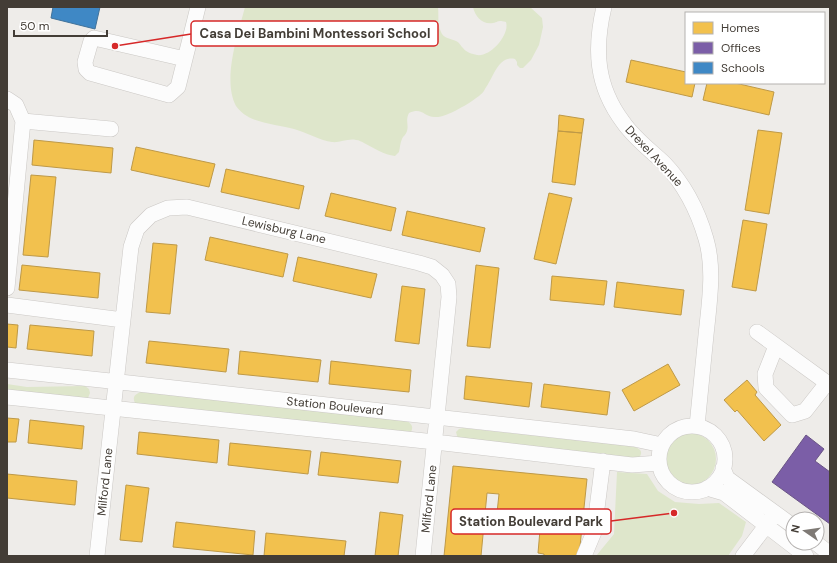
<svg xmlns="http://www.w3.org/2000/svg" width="837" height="563" viewBox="0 0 837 563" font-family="'DM Sans',sans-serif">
	<rect width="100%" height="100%" fill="#eeece9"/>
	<!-- green -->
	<path fill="#dee6cb" d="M245 7H438C439 15 437 24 441 32 443 38 451 39 456 41 460 43 460 45 463 48 466 52 472 54 477 55 490 57 510 35 506 22 498 20 500 21 493 23 483 25 475 17 473 7H530L542 18 543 27 539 45 531 60 523 68H520L517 65V62L515 59C498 55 493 79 485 89 484 92 481 94 479 96 470 103 446 118 435 117 423 117 423 107 409 113 405 121 409 124 407 131 406 135 403 136 402 139 400 143 400 148 399 152L395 156C384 155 374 148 364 143 362 142 359 140 356 140 348 138 340 143 332 142 321 141 306 132 294 129 282 126 257 123 247 116 243 114 239 110 236 106 222 80 238 34 245 7Z
		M7 384 27 387 85 386 89 389 90 393 88 398 84 400 7 391Z
		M141 392 405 420C411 423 414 426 411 432L137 404 135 403C132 397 135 394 141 392Z
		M463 428 630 446C637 447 646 450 638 459L458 439 456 432 459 429Z
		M664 459a26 26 0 1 1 52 0a26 26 0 1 1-52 0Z
		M617 472 647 474 658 491 675 502 699 504 719 503 746 522 742 536 728 556H596L614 534Z"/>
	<!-- homes -->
	<path fill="#f2c14e" stroke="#be9947" d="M631 60 686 72V83H695L692 97 626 82Z
		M707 83H735L774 92 769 115 703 100Z
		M559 115 584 119 582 133 558 131Z
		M758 130 782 133 769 214 745 210Z
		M558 131 582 133 575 185 552 182Z
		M34 140 113 148 111 173 32 165Z
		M136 147 215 164 209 187 131 170Z
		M226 169 304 186 299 209 221 192Z
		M31 175 56 177 48 257 23 255Z
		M331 193 396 208 391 231 325 216Z
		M549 193 572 198 556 264 534 259Z
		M407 211 485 228 480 252 402 235Z
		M743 220 767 224 756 291 732 287Z
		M210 237 288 254 283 277 205 260Z
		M153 243 177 245 170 314 146 312Z
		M298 257 377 274 371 298 293 281Z
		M22 265 100 273 98 298 19 290Z
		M476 265 499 268 490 348 467 346Z
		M552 276 607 281 604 305 550 300Z
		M617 282 684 290 681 315 614 307Z
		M402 286 425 289 419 344 395 341Z
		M7 324 18 325 16 348 7 347Z
		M30 325 94 331 92 356 27 349Z
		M149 341 229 349 226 372 146 363Z
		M240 351 321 360 318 382 238 374Z
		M331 361 411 370 409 392 329 384Z
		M668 364 680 385 634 411 622 390Z
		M466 376 532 383 529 407 464 399Z
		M747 380 757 392 755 395 781 425 764 441 737 410 735 412 724 400Z
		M544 384 610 392 607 415 541 407Z
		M7 418 19 419 16 442H7Z
		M30 420 84 426 82 449 28 443Z
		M139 432 219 440 217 463 137 454Z
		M230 443 311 451 308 474 228 465Z
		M321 452 401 461 398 483 318 475Z
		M453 466 587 479 579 556H544V554L538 553 540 530H545L546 524 555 525 556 518 497 513 499 494 487 493 481 556H444Z
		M7 474 77 481 75 505 7 498Z
		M126 485 149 488 142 542 120 540Z
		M380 512 403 515 398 556H375Z
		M176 522 255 531 253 555 173 547Z
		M266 533 346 541 344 556H264Z"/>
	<!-- offices -->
	<path fill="#7b5ea7" stroke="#6a5485" d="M806 435 824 449 815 461 830 472V524L772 482Z"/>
	<!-- schools -->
	<path fill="#3f88c5" stroke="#40729a" d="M53 7H100L95 29 51 18Z"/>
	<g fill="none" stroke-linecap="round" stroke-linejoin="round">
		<defs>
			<path id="minor" d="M604 7C594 49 596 86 623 122 634 138 650 150 664 163 684 184 698 211 706 239 715 269 709 305 706 335 703 366 700 396 697 426
				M185 59 94 38 91 41 85 62 86 69 90 73 169 95 178 87 198 7
				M7 99 16 105 23 121 7 288
				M23 121 111 129
				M7 305 123 320
				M757 332 830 385
				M776 346 765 374 766 388 792 415 805 411 827 383
				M7 370 129 383 634 439 662 445
				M7 397 435 442 632 465 659 463
				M659 459a33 33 0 1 1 66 0a33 33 0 1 1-66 0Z
				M723 468 727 478 793 526
				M707 488 724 493 806 556
				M816 543 830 554
				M97 556 131 247 137 229 151 215 168 208 187 207 419 263 432 267 442 275 448 284 449 297 423 556
				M584 556 594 532 603 461
				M743 556 772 518"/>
		</defs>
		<!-- minor casing -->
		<use href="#minor" stroke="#cbc8c5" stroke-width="16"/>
		<!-- minor -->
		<use href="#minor" stroke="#fcfcfc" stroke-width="15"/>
	</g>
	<g text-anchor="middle" stroke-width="4" stroke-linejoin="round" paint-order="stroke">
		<!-- street labels -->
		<g font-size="12" fill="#433d36" stroke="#fff">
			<text transform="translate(654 156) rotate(47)" y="4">Drexel Avenue</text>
			<text transform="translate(284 230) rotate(13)" y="4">Lewisburg Lane</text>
			<text transform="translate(335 406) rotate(6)" y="4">Station Boulevard</text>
			<text transform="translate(105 482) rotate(-84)" y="4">Milford Lane</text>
			<text transform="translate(429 499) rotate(-84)" y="4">Milford Lane</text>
		</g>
	</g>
	<!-- callouts -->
	<path fill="none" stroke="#d62828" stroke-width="1.5" d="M115 46L191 34M674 513L611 521"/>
	<g fill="#d62828" stroke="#fff" stroke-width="1.5">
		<circle cx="115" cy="46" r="4"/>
		<circle cx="674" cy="513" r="4"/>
	</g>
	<g fill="#fff" stroke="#d62828" stroke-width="1.5">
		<rect x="191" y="21" width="247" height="25" rx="4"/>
		<rect x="451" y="509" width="160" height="25" rx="4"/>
	</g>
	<g font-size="13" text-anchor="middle" font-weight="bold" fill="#433d36">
		<text x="315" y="38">Casa Dei Bambini Montessori School</text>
		<text x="531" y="526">Station Boulevard Park</text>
	</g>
	<!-- border -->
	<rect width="837" height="563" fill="none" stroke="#433d36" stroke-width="16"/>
	<!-- legend -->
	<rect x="685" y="12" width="140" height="72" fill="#ffffff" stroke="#b4b1af"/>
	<rect x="693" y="22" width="20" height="12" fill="#f2c14e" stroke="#b4b1af"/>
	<text x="721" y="32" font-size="12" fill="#433d36">Homes</text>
	<rect x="693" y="42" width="20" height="12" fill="#7b5ea7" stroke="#b4b1af"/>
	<text x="721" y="52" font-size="12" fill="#433d36">Offices</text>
	<rect x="693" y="62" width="20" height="12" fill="#3f88c5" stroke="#b4b1af"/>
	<text x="721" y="72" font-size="12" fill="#433d36">Schools</text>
	<!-- north arrow -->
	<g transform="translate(805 531) rotate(283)"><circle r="19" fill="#ffffff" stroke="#b4b1af"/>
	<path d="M0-3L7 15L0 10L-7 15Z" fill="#7f7a75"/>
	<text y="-6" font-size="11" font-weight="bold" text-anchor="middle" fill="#433d36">N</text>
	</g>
	<!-- scale -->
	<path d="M14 30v6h93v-6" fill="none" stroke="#433d36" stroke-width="2"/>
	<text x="20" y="30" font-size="12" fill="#433d36" stroke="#ffffff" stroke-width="3" paint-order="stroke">50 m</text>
</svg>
